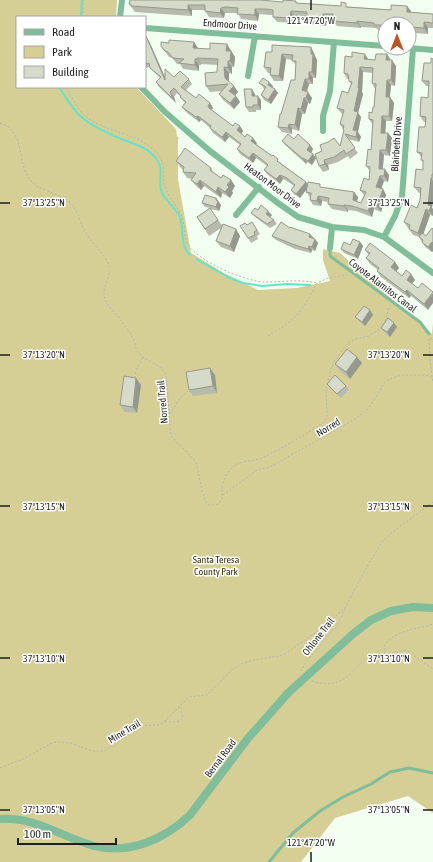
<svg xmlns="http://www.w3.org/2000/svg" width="433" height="862" viewBox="0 0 433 862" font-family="'Asap Condensed',sans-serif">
	<rect width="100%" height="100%" fill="#f2fff0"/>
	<!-- green -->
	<path fill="#d5ce95" d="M0 0H117L116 17H17V87H136L176 129 177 136 179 138 178 139V179L191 253 224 273 258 290 297 288 330 281 323 260V249L340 253 432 334 433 323V813L408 796 335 818 301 862H0Z"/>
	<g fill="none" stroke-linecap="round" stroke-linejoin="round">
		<!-- stream -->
		<path stroke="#62e4cc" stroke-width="2" d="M81 17 82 0
			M59 87C67 99 75 114 88 122 99 130 112 135 124 140 137 145 149 148 157 160 164 169 158 179 161 190 164 201 176 207 180 217 184 229 180 246 190 255
			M196 259 228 277 243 283 262 286 287 284 310 285"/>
		<!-- path -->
		<path stroke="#aeb8ac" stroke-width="1" stroke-dasharray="2 2" stroke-linecap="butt" d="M83 17V0
			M66 87C71 96 77 108 84 115 103 132 133 132 152 148 170 162 159 175 166 190 171 201 180 209 183 221 185 228 184 239 188 245 200 262 245 282 266 282 283 282 300 279 317 283
			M0 123C25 131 17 159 28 177 37 192 57 191 69 202 78 209 79 221 85 231 90 241 99 249 105 258 116 273 103 281 104 295 104 303 118 316 123 323 126 327 130 333 133 338 135 342 135 349 138 352 145 362 160 363 166 374L171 435C177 444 192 455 196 463 200 474 201 498 209 505 213 505 218 506 220 502 223 499 222 494 222 490 222 482 227 471 234 466 242 460 254 462 263 457 282 449 300 437 317 427L324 422 327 416 326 390 331 369 335 360 347 344 355 339 369 336 380 329 385 321 390 305
			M268 336C275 331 283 327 289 322 302 312 310 297 317 283L328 278 347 275
			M431 338 433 342
			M429 339 430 360 433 383
			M135 378 136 370 143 357
			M170 414 180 398 189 390
			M223 495 257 470 270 467 357 418 368 409 386 381 392 378 402 375H425L433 378
			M385 656 395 652 406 650 432 668 433 670
			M302 671 301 670 311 656 318 649 322 642 337 626 345 609
			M312 681C355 695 353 650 385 656L384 646C396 629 416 630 433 624
			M165 721C172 722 179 724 183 717L181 711V705
			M0 768 23 759 52 743 58 742 71 743 92 751H104L141 726 159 725 163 723 189 697 207 695 232 670 239 665 253 660 279 656 285 654 326 625 345 608 369 563 383 541 390 534 433 502"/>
		<!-- service -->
		<path stroke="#7fbd9b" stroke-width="3" d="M330 248V256L420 322 429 334
			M269 862 293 833 320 811 343 797 371 784 390 772 409 768 433 773"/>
		<!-- minor -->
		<path stroke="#7fbd9b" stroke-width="6" d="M120 17 122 0
			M145 28 385 46
			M409 48 433 50
			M248 76 255 36
			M141 87 165 112 210 151 278 203 298 217 332 227 364 230 384 237 433 273
			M323 131V116L330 91 334 42
			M236 215 259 187
			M384 237 395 216 402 197 413 48
			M330 248 332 227"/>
		<!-- tertiary -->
		<path stroke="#7fbd9b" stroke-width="8" d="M0 819C37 817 61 837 94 846 129 855 165 839 190 815L249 737 267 717 288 693 353 634 371 620 391 611 413 607 433 608"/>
	</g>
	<!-- wall -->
	<path fill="#b7bbad" d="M297 3 411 11V12L433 14V28H428V34L412 33 409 28V24H385V31L378 30 376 28 361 27V28L337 26 333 21V19H327L326 26 311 24 307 19V18L294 17V23L277 22 273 17V15H270L259 14 258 21 241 19 238 13H225L224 18 209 17 205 11V10H192V16L135 12 129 4Z
		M145 37 149 41 165 77H174L189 79 192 84 186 90 196 98 210 103 213 108 212 110 233 126H240L243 131 241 134 245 137 257 143 256 144 306 182 308 184 358 197 357 202 361 203 364 195 360 190 369 180 370 171 366 166 371 150 373 125 369 119 372 113 374 107 375 89 372 83V73L363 72 362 92 363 94 358 113 361 117 358 132 361 137 359 142 348 139 358 153 350 159 348 156 338 162 328 165 329 170 323 172 319 166 315 154 340 146 344 131 340 124 343 114 341 113 337 108 348 93 351 84 349 81V79H347L344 73 368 59 375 60 387 54 390 59V60L396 66 395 86 391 85 390 97 394 103 392 121H386L385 133H388L392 138 390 156 384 155 383 169 389 175 388 182 384 181 381 189H383L386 195 381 212 374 209 372 217 356 211 348 210V212L332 209 328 204V202L322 201 321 206 313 205 310 200V197L306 192V190L300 198 294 194 291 190 294 186 290 183 283 179 280 184 267 174 264 170 267 166 263 163 256 158 253 163 240 154 237 149 240 145 229 137 225 142 213 133 210 128 201 120 199 122 186 112 182 107 185 103 184 102 180 97H181L177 93 174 97 176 103 159 87 156 82 160 78 149 67 145 68Z
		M194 42 198 49 231 50V52L235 57 234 67H232V74L229 73V82L234 86 238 92 235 95 240 102 234 109 223 100 219 94 222 91 210 92 206 86 217 72 218 65 201 64V65H199V71L183 69 180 64H177L172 58 169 57 161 46 169 43Z
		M266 52 314 53 315 56 317 60 316 78H313V84H309L307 92 312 98 310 104 308 103 305 114H302L299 131 292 129V134L282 132 278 127 281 114 295 80 296 65 292 60 286 59 283 81H274L270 75V73H268L264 67Z
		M433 59V201L432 208 433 209V216L430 215 423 234 426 236 433 229V251L432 252 425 247 419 237 413 235 409 229V228H408L404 222 417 208 420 200V193H419L414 187 423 170V162L421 160 422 158 417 152 425 127 426 122H424L420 116 428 98V86H426L422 81Z
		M259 83 273 86 272 87 278 93 271 104 264 100 261 95 264 89 263 87Z
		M255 94V96L261 100V110H256V112H249L246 107Z
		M294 139 310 145 313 149 311 153 316 158 312 165 307 162 306 164 285 145 282 141Z
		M176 161 211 168 214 173 221 178 231 180 235 186 232 191 233 193 230 198 222 193 221 198 204 186 201 190 196 186 191 180 192 179 187 178 183 172V170L180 167Z
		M216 198 221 205 219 211 210 209 222 225 236 229 240 236 234 252 221 247 216 241 221 228 209 236 197 217 210 208 205 207 202 203Z
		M258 210 272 215 270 217 274 220 277 224 270 228 255 217 251 213Z
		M252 222 260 234 257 236 258 239 251 243 240 226 247 225Z
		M290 228 314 238 318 243 315 251 312 250 311 253 295 249 276 240 272 236Z
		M360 242 363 246 358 259 344 253 341 249Z
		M365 250 395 262 399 268 396 271 402 276 411 274 415 280 412 284 428 310 411 296 409 298 381 277 377 271 378 270 370 264 366 258 369 255Z
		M370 310 373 315 365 326 359 321 355 317Z
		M394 323 397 327 390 337 384 332 381 328Z
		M362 363 350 379 340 371 335 364Z
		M215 375 217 393 193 396 189 390Z
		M327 384 346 386 349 390 341 398 330 388Z
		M141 385 137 413 125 412 120 405Z"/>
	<!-- shaded-wall -->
	<path fill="#95998d" d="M188 5 192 10V16L188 10Z
		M407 6 411 11V17L407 12Z
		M221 8 225 13 224 18 220 13Z
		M255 9 259 14 258 21 255 15Z
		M291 11 294 17V23L290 18Z
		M323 14 327 19 326 26 323 20Z
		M391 19 394 24H391Z
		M357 21 361 27V28L357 23Z
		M424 22 428 28V34L424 28Z
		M146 36 149 41 168 84 165 80Z
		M194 42 198 48V54L193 48Z
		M227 44 235 57 234 67 230 61 226 51Z
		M311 47 314 53 315 56 317 60 316 78 312 72Z
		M282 54 286 59 283 81 279 76Z
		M365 54 368 59H364Z
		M387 54 390 59V65L386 60Z
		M197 58 201 64V65L197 59Z
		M195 59 199 65V71L195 65Z
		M392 60 396 66 395 86 391 80Z
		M228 61 232 67V74L228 68Z
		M224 67 229 73V84L225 78Z
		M360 67 363 72 362 92 363 94 358 113 361 117 358 132 361 137 359 142 356 137 353 130 354 111 358 88Z
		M309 72 313 78V84L309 79Z
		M305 79 309 84 305 96 302 90Z
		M387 80 391 85 389 102 386 97Z
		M269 82 273 86 271 89 268 85Z
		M234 86 238 92 234 97 229 91Z
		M252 89 255 94 256 100 252 96Z
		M275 89 278 93 271 104 268 100Z
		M170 92 174 97 176 103 173 99Z
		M308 92 312 98 310 104 306 98Z
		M236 96 240 102 234 109 230 103Z
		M258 96 261 100V110L258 105Z
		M390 97 394 103 392 121 389 116Z
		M304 98 308 103 305 114 301 109Z
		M210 103 213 108 211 110 208 106Z
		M298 108 302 114 299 131 295 125Z
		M198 116 201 120 199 122 196 117Z
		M382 116 386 121 385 138 381 133Z
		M289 124 292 129V134L288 128Z
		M240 126 243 131 241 135 237 130Z
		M226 132 229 137 225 142 222 137Z
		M388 133 392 138 390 156 386 150Z
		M253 138 257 143 255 145 251 141Z
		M310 145 313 149 310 155 307 150Z
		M380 150 384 155 382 174 379 169Z
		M253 153 256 158 253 163 249 158Z
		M313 154 316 158 312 165 308 161Z
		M303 158 307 162 306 164 303 159Z
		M324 160 328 165 329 170 325 164Z
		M385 169 389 175 388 182 384 176Z
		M280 175 283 179 280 184 276 179Z
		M380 176 384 181 380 192 376 187Z
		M431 178 433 181V201L432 208 433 209V216L429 211 428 205Z
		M200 180 204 186 201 190 197 184Z
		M231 180 235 186 232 191 233 193 230 198 225 192 227 185Z
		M306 182 309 186 300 198 296 194Z
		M218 187 222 193 221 198 216 192Z
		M383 189 386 195 381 212 377 206Z
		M354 192 358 197 356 205 353 200Z
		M318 196 322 201 321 206 317 201Z
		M216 198 221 205 219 211 216 207Z
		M371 204 374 209 372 217 368 211Z
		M344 205 348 210V212L344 206Z
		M426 209 430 215 422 238 418 233Z
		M268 211 272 215 269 218 266 214Z
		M236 229 240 236 234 252 230 246Z
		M310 234 314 238 309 237Z
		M315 239 318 243 315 251 312 247Z
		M360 242 363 246 358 259 354 255Z
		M432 242 433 243V251L432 252 428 247Z
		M309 246 312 250 311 253 308 249Z
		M395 262 399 268 395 273 391 267Z
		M411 274 415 280 411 285 407 280Z
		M407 290 411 296 409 298 405 292Z
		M433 293V303L428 310 424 304Z
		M370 310 373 315 365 326 362 322Z
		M394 323 397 327 390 337 387 332Z
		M357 357 362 363 350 379 346 372Z
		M210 368 215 375 217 393 213 386Z
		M136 378 141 385 137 413 133 407Z"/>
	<!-- building -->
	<path fill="#d5dac9" stroke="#95998d" d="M130 0H260L283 2V0L296 1V3L341 6V2L346 3V7L391 10V5L407 6V12L433 14V23L424 22V28L409 27V23H405V21L391 19V24H385V26L384 25H374V23L357 21V23L333 21V14H323V20L307 19V12L291 11 290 18 273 17V10L266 9H255V15L237 14 238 8 226 7 221 8 220 13 205 11V5H188V10L131 6V4H129Z
		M146 36 165 80V69L174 77 180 71 189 79 181 87 196 98 199 94 210 103 208 106 209 108 233 126 235 123 240 126 237 130 245 137 247 134 253 138 251 141 272 156 273 155 278 159 277 161 306 182 296 194 291 190 295 185 287 178 280 175 276 179 264 170 268 165 260 158 253 153 249 158 237 149 241 144 226 132 222 137 210 128 211 126 198 116 196 117 182 107 186 102 180 97 181 96 174 88 170 92 173 99 156 82 161 77 150 68 149 63 147 64 146 62H145V37Z
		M169 40 194 42 193 48 210 49V43L227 44 226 51H231L230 61H228V68L224 67 225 78 234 86 229 91 236 96 230 103 219 94 228 84 206 86 205 73 217 72 218 59 197 58V59H195V65L179 63 184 59 173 58 168 52 165 51 161 46V42L169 43Z
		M272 45 311 47V54H313L312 72H309V79H305L302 90 308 92 306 98H304L301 109 298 108 295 125 289 124 288 128 278 127 280 114H281L291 80H295L296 61H292L293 55 282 54 279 76 270 75 271 68 264 67 266 52H272Z
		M352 52 365 54 364 59 375 60 376 54H387L386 60H392L391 80H387L386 97H390L389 116H382L381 133H388L386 150H380L379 169H385L384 176H380L376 187 383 189 377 206 371 204 368 211 352 206 344 205V206L328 204 329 198 318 196 317 201 310 200 311 193 306 192 308 182 320 184V187L354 192 353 200 361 203 366 192 360 190 364 178 369 180 370 167 366 166 368 149 371 150 373 120 369 119V112L372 113 373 107H374L376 84 372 83 373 68 360 67 358 88H359L354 111 358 112 353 130 357 131 356 137 345 134 355 148 346 154 344 150 334 157 324 160 325 164 319 166 315 154 322 151 320 145 328 142 334 138 340 146 344 130 343 129 344 126 340 124 344 110 337 108 342 91 348 93 352 82 349 81 348 74 344 73 345 56 352 57Z
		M431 58 433 59V174H432V178H431L428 205 431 206 429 211 426 209 418 233 409 229 410 225 404 222 411 205 417 208 420 200 421 188 414 187 416 169 423 170V160H421L422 153 417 152 419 127H425L426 117 420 116 421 97 428 98 429 81H422L424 63H431Z
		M263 78 269 82 268 85 275 89 268 100 261 95 266 87 259 83Z
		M244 89H252V96H258V105H253V107H246Z
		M288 134 294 139 298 134 310 145 307 150 313 154 308 161 303 158V159L282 141Z
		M185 148 211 168 210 170 221 178 223 175 231 180 227 185 229 187 225 192 218 187 216 192 200 180 197 184 191 180 196 173 183 172 184 167 176 161Z
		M205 195 216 198V200L218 201 216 207 202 203Z
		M261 205 268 211 266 214 274 220 267 224 251 213 255 208 258 210Z
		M210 208 218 220 205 229 197 217Z
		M252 222 257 230 254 232 255 235 248 238 240 226 245 223 247 225Z
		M281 222 290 228V227L310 234 309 237 315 239 312 247 309 246 308 249 292 244 272 236Z
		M223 224 236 229 230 246 216 241Z
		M432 228 433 229V243L432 242 428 247 422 242 423 240 419 237 422 233 426 236Z
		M353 239 360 242 354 255 341 249 344 242 350 245Z
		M370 243 395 262 391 267 402 276 406 270 411 274 407 280 418 288 422 283 433 292 424 304 407 290 405 292 377 271 379 268 366 258 370 253 365 250Z
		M364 306 370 310 362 322 355 317Z
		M388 318 394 323 387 332 381 328Z
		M347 349 357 357 346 372 335 364Z
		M210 368 213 386 189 390 186 372Z
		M335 375 346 386 337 394 327 384Z
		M124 376 136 378 133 407 120 405Z"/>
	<!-- ticks -->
	<path fill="none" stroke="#1d211c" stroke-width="1.5" d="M311 0V10M0 203H10M423 203H433M0 355H10M423 355H433M0 506H10M423 506H433M0 658H10M423 658H433M0 810H10M423 810H433M311 852V862"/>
	<g text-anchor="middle" stroke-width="3" stroke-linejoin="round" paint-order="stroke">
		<!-- street labels -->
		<g font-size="10" fill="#1d211c" stroke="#fff">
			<text transform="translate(230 24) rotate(4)" y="4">Endmoor Drive</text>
			<text transform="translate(396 144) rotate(-86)" y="4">Blairbeth Drive</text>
			<text transform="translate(273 185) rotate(37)" y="4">Heaton Moor Drive</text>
			<text transform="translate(383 285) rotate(37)" y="4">Coyote Alamitos Canal</text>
			<text transform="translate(162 402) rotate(-95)" y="4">Norred Trail</text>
			<text transform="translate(328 427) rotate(-31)" y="4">Norred</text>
			<text transform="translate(318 636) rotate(-52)" y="4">Ohlone Trail</text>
			<text transform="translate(124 731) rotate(-31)" y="4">Mine Trail</text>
			<text transform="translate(220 758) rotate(-53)" y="4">Bernal Road</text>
		</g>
		<!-- park labels -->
		<g font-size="10" fill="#373206" stroke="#fff">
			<text x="216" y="563">Santa Teresa<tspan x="216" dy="12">County Park</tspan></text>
		</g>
	</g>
	<g font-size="10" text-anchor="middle" fill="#1d211c" stroke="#fff" stroke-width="3" stroke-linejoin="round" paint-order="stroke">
		<text x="311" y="24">121°47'20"W</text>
		<text x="44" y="206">37°13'25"N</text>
		<text x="389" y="206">37°13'25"N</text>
		<text x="44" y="358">37°13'20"N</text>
		<text x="389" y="358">37°13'20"N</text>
		<text x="44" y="510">37°13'15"N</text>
		<text x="389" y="510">37°13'15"N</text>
		<text x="44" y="662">37°13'10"N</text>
		<text x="389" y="662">37°13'10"N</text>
		<text x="44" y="813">37°13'05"N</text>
		<text x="389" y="813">37°13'05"N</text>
		<text x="311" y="846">121°47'20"W</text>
	</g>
	<!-- legend -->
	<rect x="16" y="16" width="130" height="72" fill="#ffffff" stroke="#a5a6a4"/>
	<rect x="24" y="29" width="20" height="6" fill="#7fbd9b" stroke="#a5a6a4"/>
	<text x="52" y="36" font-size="12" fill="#1d211c">Road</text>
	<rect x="24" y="46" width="20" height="12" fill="#d5ce95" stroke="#a5a6a4"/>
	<text x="52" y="56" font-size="12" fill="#1d211c">Park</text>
	<rect x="24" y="66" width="20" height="12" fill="#d5dac9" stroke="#a5a6a4"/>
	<text x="52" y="76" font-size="12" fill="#1d211c">Building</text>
	<!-- north arrow -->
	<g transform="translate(397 36)"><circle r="19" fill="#ffffff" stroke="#a5a6a4"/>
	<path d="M0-3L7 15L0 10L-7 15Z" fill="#ba5623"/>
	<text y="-6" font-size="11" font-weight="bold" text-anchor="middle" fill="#1d211c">N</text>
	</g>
	<!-- scale -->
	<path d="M18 838v6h98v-6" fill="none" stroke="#1d211c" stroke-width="2"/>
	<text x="24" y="838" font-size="12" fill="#1d211c" stroke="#ffffff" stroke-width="3" paint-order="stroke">100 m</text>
</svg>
